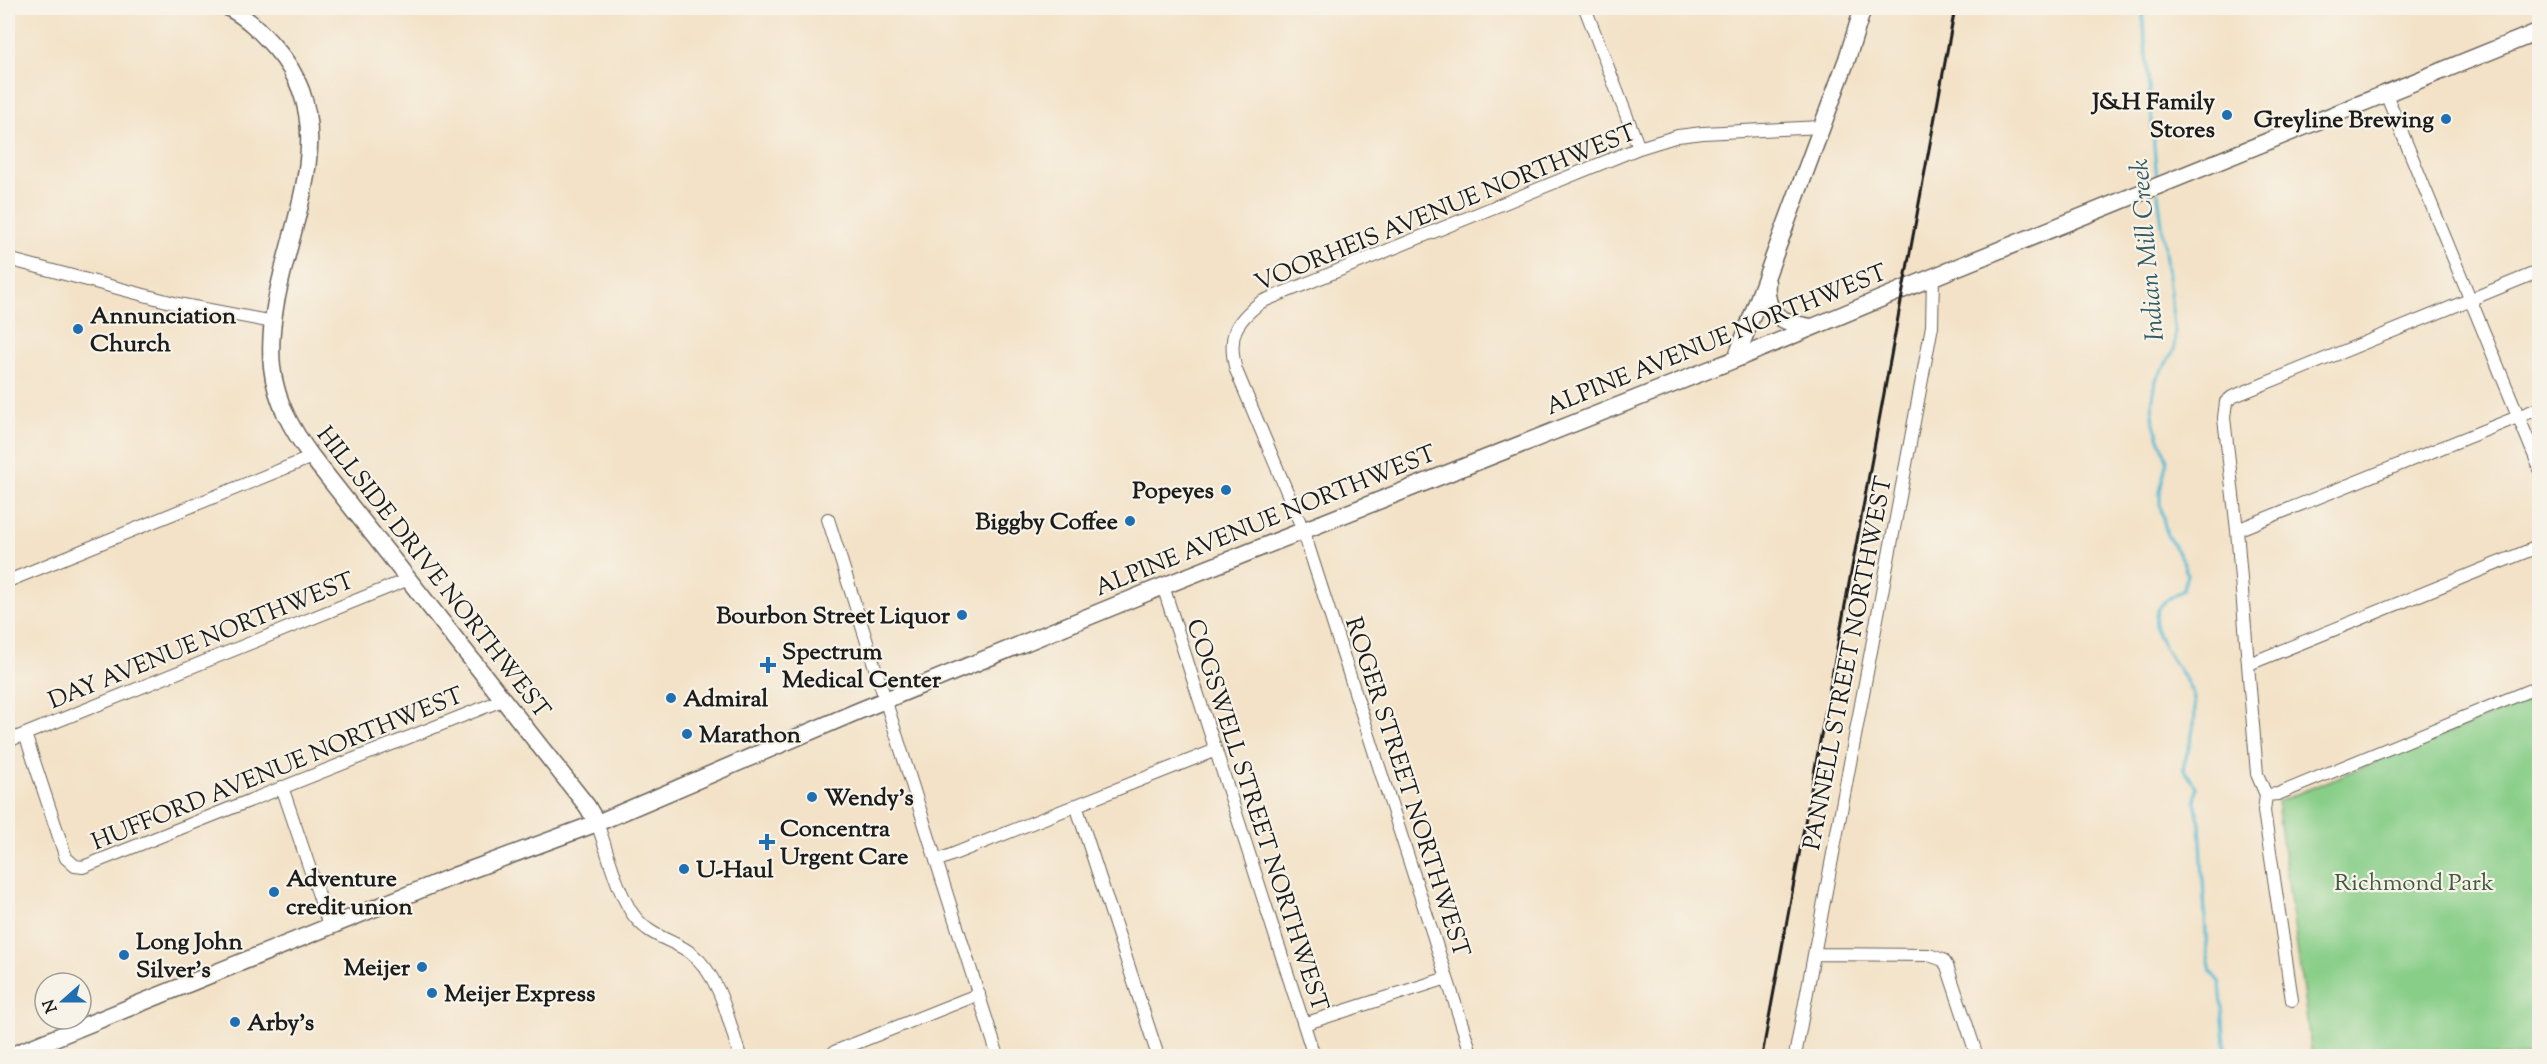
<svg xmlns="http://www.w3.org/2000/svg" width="2547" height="1064" viewBox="0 0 2547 1064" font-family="'Sorts Mill Goudy',serif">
	<rect width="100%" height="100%" fill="#f7f3e8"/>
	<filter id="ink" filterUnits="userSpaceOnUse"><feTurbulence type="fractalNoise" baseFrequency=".0167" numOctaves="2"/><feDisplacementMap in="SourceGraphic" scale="12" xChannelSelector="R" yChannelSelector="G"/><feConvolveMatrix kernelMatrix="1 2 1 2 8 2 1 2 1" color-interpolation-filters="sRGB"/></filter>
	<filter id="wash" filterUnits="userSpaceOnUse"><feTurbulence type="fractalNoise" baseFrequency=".008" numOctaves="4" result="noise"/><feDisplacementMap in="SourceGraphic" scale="24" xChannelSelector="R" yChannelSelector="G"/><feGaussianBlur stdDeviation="1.35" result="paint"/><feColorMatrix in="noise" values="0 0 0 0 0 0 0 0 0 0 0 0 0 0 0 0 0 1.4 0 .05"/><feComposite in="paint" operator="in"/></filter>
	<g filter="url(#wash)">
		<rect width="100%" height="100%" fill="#f3e2c7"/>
		<!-- green -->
		<path fill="#88ce88" stroke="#527552" stroke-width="1.5" d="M2539 696V1056H2312L2277 802Z"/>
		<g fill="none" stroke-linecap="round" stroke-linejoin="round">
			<!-- stream -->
			<path stroke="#55bad3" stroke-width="3" d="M2142 8 2157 180
				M2158 193 2175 334 2174 350 2156 380 2152 404 2154 424 2167 460 2160 491V505L2167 535 2184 563 2187 574 2183 590C2177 594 2168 598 2163 603 2136 631 2190 673 2194 699 2198 722 2189 746 2183 768L2197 788 2195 802 2200 824 2207 952 2211 972 2220 983 2226 1056"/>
		</g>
	</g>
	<g filter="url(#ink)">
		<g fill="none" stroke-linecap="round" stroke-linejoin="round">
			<defs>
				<path id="minor" d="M1585 8 1639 148
					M2386 94 2540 469
					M8 259 178 304 273 322
					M828 519 998 1056
					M2237 530 2540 408
					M8 581 312 457
					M1163 586 1314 1056
					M2249 664 2540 546
					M25 734 66 858 75 866 83 867 505 699
					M8 741 409 579
					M282 787 330 928
					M2266 795 2278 794 2540 686
					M1076 805 1158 1056
					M597 823C608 852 615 886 632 913 650 939 672 938 692 954 721 977 729 1023 740 1056
					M936 861 1216 750
					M1815 954 1929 955 1943 960 1947 966 1977 1056
					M2292 1000 2264 811 2266 795 2257 774 2237 530 2224 418 2226 402 2232 397 2540 271
					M1304 1024 1447 978
					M834 1052 979 994
					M1472 1056 1303 530 1236 370C1227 336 1235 322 1261 302L1639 148 1678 136 1703 133 1822 127
					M1795 1056 1932 326 1933 277"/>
				<path id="secondary" d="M229 8C248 18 262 33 276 49 358 142 261 259 272 367 276 402 292 430 312 457L587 806 597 823
					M1767 282C1764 316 1783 323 1811 327
					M1736 359 1847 59 1863 8
					M10 1056 454 876 597 823 856 712 1151 591 1736 359 1933 277 2540 31"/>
			</defs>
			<!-- minor casing -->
			<use href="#minor" stroke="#676158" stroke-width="14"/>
			<!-- secondary casing -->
			<use href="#secondary" stroke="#676158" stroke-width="19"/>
			<!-- minor -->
			<use href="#minor" stroke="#fff" stroke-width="12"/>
			<!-- secondary -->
			<use href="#secondary" stroke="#fff" stroke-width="16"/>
			<!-- rail -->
			<path stroke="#1c1c1c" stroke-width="3" d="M1762 1056 1955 8"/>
		</g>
	</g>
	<!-- markers -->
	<g fill="#1f6fb2" stroke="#f7f3e8" stroke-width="2">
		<circle cx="2227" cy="115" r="6"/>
		<circle cx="2446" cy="119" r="6"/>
		<circle cx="78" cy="329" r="6"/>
		<circle cx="1226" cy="490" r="6"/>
		<circle cx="1130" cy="521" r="6"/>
		<circle cx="962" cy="615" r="6"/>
		<path d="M765 656h6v6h6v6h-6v6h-6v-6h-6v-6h6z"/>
		<circle cx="671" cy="698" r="6"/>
		<circle cx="687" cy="734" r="6"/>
		<circle cx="812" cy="797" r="6"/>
		<path d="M764 833h6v6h6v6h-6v6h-6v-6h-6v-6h6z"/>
		<circle cx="684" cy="869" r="6"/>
		<circle cx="274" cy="892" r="6"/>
		<circle cx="124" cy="955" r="6"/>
		<circle cx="422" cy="967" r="6"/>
		<circle cx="432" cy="993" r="6"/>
		<circle cx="235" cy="1022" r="6"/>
	</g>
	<g text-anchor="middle" stroke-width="4.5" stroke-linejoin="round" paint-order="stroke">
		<!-- poi labels -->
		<g font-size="24" font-weight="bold" fill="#1c1c1c" stroke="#f7f3e8" text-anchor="start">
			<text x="2215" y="109" text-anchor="end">J&amp;H Family<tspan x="2215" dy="28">Stores</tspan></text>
			<text x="2434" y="127" text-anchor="end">Greyline Brewing</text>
			<text x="90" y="323">Annunciation<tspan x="90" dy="28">Church</tspan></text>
			<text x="1214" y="498" text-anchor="end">Popeyes</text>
			<text x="1118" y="529" text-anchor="end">Biggby Coffee</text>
			<text x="950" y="623" text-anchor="end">Bourbon Street Liquor</text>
			<text x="782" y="659">Spectrum<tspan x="782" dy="28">Medical Center</tspan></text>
			<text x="683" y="706">Admiral</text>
			<text x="699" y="742">Marathon</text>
			<text x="824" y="805">Wendy's</text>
			<text x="780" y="836">Concentra<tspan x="780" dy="28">Urgent Care</tspan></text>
			<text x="696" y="877">U-Haul</text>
			<text x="286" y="886">Adventure<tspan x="286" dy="28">credit union</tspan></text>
			<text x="136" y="949">Long John<tspan x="136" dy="28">Silver's</tspan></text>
			<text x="410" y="975" text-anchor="end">Meijer</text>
			<text x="444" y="1001">Meijer Express</text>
			<text x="247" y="1030">Arby's</text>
		</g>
		<!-- street labels -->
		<g font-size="24" fill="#1c1c1c" stroke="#f7f3e8">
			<text transform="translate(1445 207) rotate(-22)" y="8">VOORHEIS AVENUE NORTHWEST</text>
			<text transform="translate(1716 339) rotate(-22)" y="8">ALPINE AVENUE NORTHWEST</text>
			<text transform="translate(1265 520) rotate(-22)" y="8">ALPINE AVENUE NORTHWEST</text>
			<text transform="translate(434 572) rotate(52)" y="8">HILLSIDE DRIVE NORTHWEST</text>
			<text transform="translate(201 640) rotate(-22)" y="8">DAY AVENUE NORTHWEST</text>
			<text transform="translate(1847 663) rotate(-79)" y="8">PANNELL STREET NORTHWEST</text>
			<text transform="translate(277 768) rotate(-22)" y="8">HUFFORD AVENUE NORTHWEST</text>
			<text transform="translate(1408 787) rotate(72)" y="8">ROGER STREET NORTHWEST</text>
			<text transform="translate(1258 815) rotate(72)" y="8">COGSWELL STREET NORTHWEST</text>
		</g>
		<!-- park labels -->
		<g font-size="24" fill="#425a42" stroke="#f7f3e8">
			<text x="2414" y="890">Richmond Park</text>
		</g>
		<!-- water labels -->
		<g font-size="26" font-style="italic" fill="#335b65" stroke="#f7f3e8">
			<text transform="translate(2146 250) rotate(-95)" y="9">Indian Mill Creek</text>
		</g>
	</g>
	<!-- margin -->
	<rect width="2547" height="1064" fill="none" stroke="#f7f3e8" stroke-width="30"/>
	<!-- north arrow -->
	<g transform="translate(63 1001) rotate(249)"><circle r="28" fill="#f7f3e8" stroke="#9f9d96" stroke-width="1.5"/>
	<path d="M0-4.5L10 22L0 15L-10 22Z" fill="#1f6fb2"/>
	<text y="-9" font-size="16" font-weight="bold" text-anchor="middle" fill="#1c1c1c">N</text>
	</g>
</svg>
